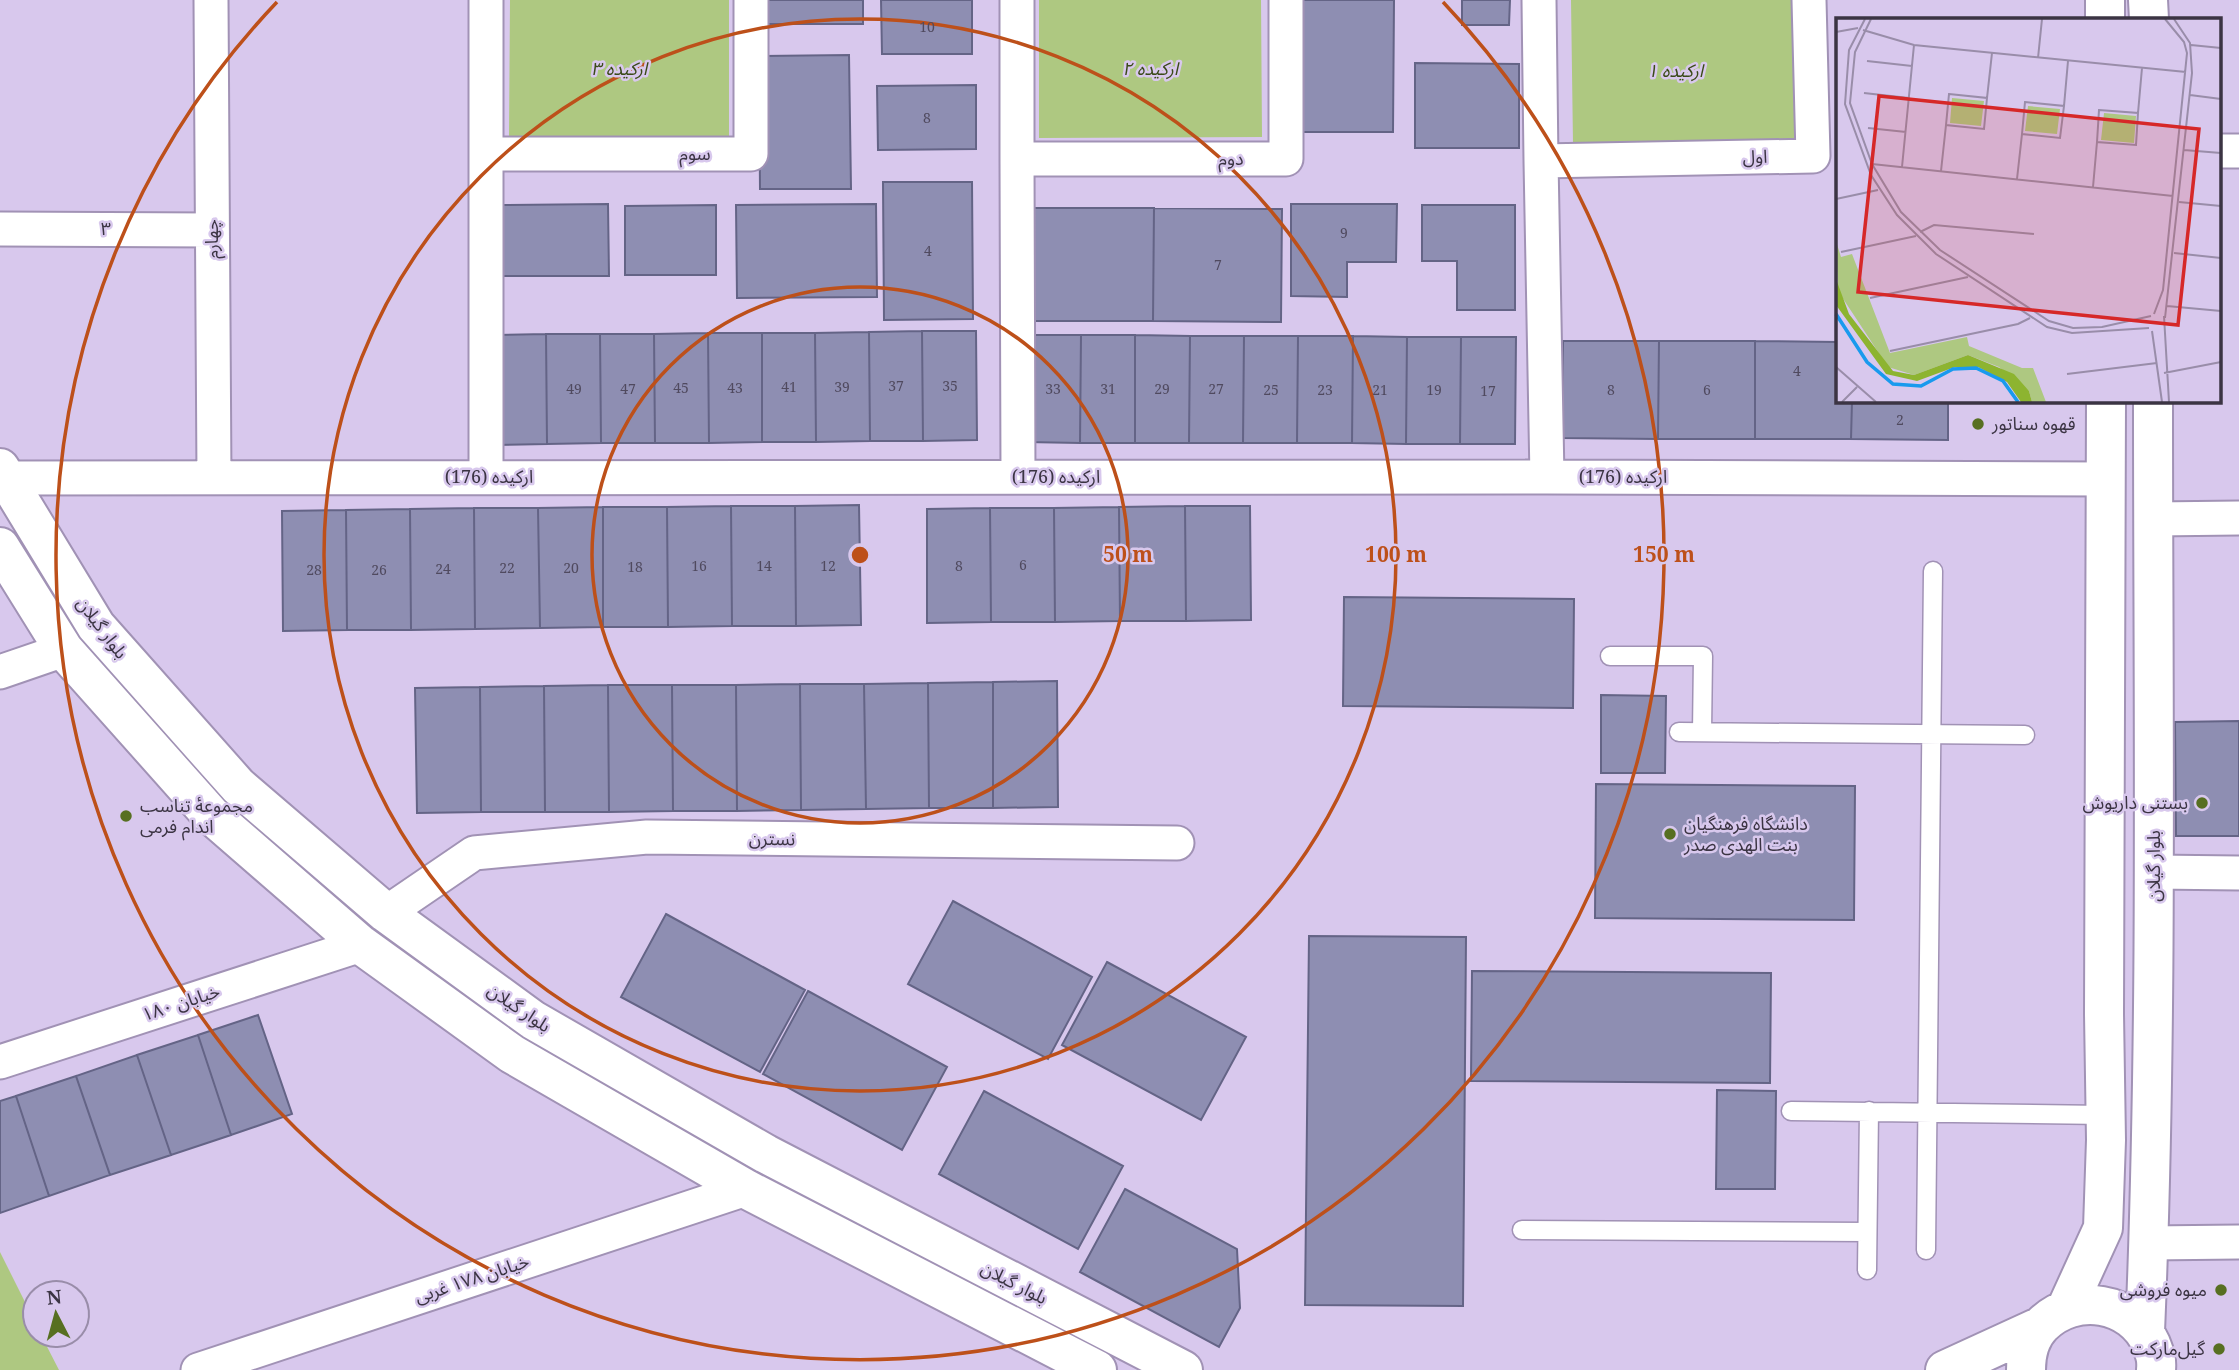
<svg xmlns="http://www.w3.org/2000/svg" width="2239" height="1370" viewBox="0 0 2239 1370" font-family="'Noto Serif','Noto Sans Arabic',serif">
	<rect width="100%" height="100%" fill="#d8c8ed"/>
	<!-- green -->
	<path fill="#aec881" d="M510 0H729V138L509 137Z
		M1039 0H1261L1262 137 1039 138Z
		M1571 0H1798L1800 141 1573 144Z
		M0 1252 35 1322V1335H41L59 1370H0Z"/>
	<!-- building -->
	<path fill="#8e8eb2" stroke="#646486" stroke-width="2" d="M766 0H863V24H766Z
		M881 0H972V54H882Z
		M1301 0H1394L1393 132H1301Z
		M1462 0H1510L1509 25H1462Z
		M849 55 851 189H760L759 56Z
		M1415 63 1519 64V148H1415Z
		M976 85V149L878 150 877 86Z
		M883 182H972L973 319 884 320Z
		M608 204 609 276H501V205Z
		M876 204 877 297 737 298 736 205Z
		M1291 204H1397L1396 262H1347V297L1291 296Z
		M716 205V275H625V206Z
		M1422 205H1515V310H1457V261H1422Z
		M1026 208H1154L1153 321H1025Z
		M1154 208 1282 209 1281 322 1153 321Z
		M922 331 923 441H870L869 332Z
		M922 331H976L977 440 923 441Z
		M869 332 870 441 816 442 815 333Z
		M708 333 709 443H655L654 334Z
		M708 333H762V442L709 443Z
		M762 333H815L816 442H762Z
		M546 334 547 444 494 445 493 335Z
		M546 334H600L601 443 547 444Z
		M600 334H654L655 443H601Z
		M1027 335H1081L1080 443 1026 442Z
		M1081 335H1135V443H1080Z
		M1135 335 1190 336 1189 443H1135Z
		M1190 336H1244L1243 443H1189Z
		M1244 336H1298L1297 443H1243Z
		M1298 336H1353L1352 443H1297Z
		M1353 336 1407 337 1406 444 1352 443Z
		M1407 337H1461L1460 444H1406Z
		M1461 337H1516L1515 444H1460Z
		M1563 341H1659L1658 439 1562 438Z
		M1659 341H1755V439H1658Z
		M1755 341 1838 342V401H1852L1851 439H1755Z
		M1852 401H1948V440L1851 439Z
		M1997 401H2059L1997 402Z
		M859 505 861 625 796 626 795 506Z
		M731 506H795L796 626H732Z
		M731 506 732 626 668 627 667 507Z
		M1185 506 1186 621H1120L1119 507Z
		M1185 506H1250L1251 620 1186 621Z
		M603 507H667L668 627H603Z
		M603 507V627L540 628 538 508Z
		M1119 507 1120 621 1055 622 1054 508Z
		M474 508H538L540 628 475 629Z
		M474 508 475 629 411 630 410 509Z
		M990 508H1054L1055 622H991Z
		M990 508 991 622 927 623V509Z
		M410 509 411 630H347L346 510Z
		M346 510 347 630 283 631 282 511Z
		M1344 597 1574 599 1573 708 1343 706Z
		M1057 681 1058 807 993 808V682Z
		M993 682V808H929L928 683Z
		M928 683 929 808 866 809 864 684Z
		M800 684H864L866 809 801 810Z
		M800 684 801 810 737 811 736 685Z
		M608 685H672L673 811 609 812Z
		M608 685 609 812H545L544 686Z
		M672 685H736L737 811H673Z
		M544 686 545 812H481L480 687Z
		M480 687 481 812 417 813 415 688Z
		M1601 695 1666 696 1665 773H1601Z
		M2239 721V836H2176L2175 722Z
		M1596 784 1855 786 1854 920 1595 918Z
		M953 901 1092 977 1048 1059 908 984Z
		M666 914 805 990 760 1072 621 997Z
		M1309 936 1466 937 1463 1306 1305 1305Z
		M1107 962 1246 1037 1201 1120 1062 1045Z
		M1472 971 1771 973 1770 1083 1471 1081Z
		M808 991 947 1067 902 1150 763 1074Z
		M258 1015 292 1114 231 1135 198 1035Z
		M198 1035 231 1135 171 1155 137 1055Z
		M137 1055 171 1155 110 1175 76 1076Z
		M76 1076 110 1175 49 1196 16 1096Z
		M1717 1090 1776 1091 1775 1189H1716Z
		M984 1091 1123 1166 1078 1249 939 1174Z
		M16 1096 49 1196 0 1213V1101Z
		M1125 1189 1237 1249 1240 1308 1219 1347 1080 1272Z"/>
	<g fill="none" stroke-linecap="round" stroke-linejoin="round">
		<defs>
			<path id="service" d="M1610 656H1703L1702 732
				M1679 732 2025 735
				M1791 1111 2105 1115
				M1522 1230 1867 1232
				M1926 1250 1933 571
				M1867 1270 1869 1111"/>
			<path id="minor" d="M211 0 214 478
				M486 0V154H751V0
				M1017 0V159H1286V0
				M1539 0 1541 161 1813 156 1809 0
				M2220 151H2239
				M486 154V477
				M1017 159 1018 477
				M1541 161 1547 477
				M0 229 212 230
				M6 478 1547 477 2106 479
				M2154 519 2239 518
				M0 672 64 650
				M2154 872 2239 873
				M386 913 474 853 647 837 1177 843
				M0 1062 361 945
				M2149 1243 2239 1242
				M198 1370 746 1189"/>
			<path id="secondary" d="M2105 0V19
				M2148 0 2149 19
				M0 468 96 626 238 786 386 913 533 1020 766 1154 1183 1370
				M0 547 64 650 210 814 361 945 512 1054 746 1189 1097 1370
				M2066 1309 2103 1228 2106 1140 2104 1014 2106 401
				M2145 1332C2158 1021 2153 711 2153 401
				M1945 1370 2041 1326
				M2026 1370C2026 1354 2030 1337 2042 1325 2075 1292 2132 1301 2151 1344 2155 1354 2157 1359 2156 1370"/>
		</defs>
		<!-- service casing -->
		<use href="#service" stroke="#a192b5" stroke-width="21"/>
		<!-- minor casing -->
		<use href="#minor" stroke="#a192b5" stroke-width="37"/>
		<!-- secondary casing -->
		<use href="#secondary" stroke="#a192b5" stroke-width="42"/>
		<!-- service -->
		<use href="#service" stroke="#fff" stroke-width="18"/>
		<!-- minor -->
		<use href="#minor" stroke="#fff" stroke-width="33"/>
		<!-- secondary -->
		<use href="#secondary" stroke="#fff" stroke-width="38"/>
	</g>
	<!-- distance rings -->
	<g fill="none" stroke="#bd501a" stroke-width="3.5">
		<circle cx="860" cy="555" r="268"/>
		<circle cx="860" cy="555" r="536"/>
		<path d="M1443 2A804 804 0 1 1 277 2"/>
	</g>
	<!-- markers -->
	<g fill="#576f21" stroke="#d8c8ed" stroke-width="2.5">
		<circle cx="1978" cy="424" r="7"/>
		<circle cx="2202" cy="803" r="7"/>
		<circle cx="126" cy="816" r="7"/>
		<circle cx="1670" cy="834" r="7"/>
		<circle cx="2221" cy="1290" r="7"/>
		<circle cx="2219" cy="1349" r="7"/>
	</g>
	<g text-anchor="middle" stroke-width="5" stroke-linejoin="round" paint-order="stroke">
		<!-- number labels -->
		<g font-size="14" fill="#504a5f">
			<text x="927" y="32">10</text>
			<text x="927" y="123">8</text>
			<text x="1344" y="238">9</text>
			<text x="928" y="256">4</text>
			<text x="1218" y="270">7</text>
			<text x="1797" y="376">4</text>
			<text x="896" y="391">37</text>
			<text x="950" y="391">35</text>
			<text x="789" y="392">41</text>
			<text x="842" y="392">39</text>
			<text x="681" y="393">45</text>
			<text x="735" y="393">43</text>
			<text x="574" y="394">49</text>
			<text x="628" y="394">47</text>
			<text x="1053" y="394">33</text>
			<text x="1108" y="394">31</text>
			<text x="1162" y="394">29</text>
			<text x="1216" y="394">27</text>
			<text x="1271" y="395">25</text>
			<text x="1325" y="395">23</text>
			<text x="1380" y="395">21</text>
			<text x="1434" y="395">19</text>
			<text x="1611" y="395">8</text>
			<text x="1707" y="395">6</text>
			<text x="1488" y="396">17</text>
			<text x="1900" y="425">2</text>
			<text x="1023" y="570">6</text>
			<text x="699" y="571">16</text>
			<text x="764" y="571">14</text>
			<text x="828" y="571">12</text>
			<text x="959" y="571">8</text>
			<text x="635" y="572">18</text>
			<text x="507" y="573">22</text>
			<text x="571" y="573">20</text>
			<text x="443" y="574">24</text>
			<text x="314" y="575">28</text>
			<text x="379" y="575">26</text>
		</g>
		<!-- park labels -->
		<g font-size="18" font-style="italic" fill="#3a4a18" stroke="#d8c8ed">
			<text x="619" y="75">ارکیده ۳</text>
			<text x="1150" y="75">ارکیده ۲</text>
			<text x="1675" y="77">ارکیده ۱</text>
		</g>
		<!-- street labels -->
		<g font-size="18" fill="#3b3443" stroke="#d8c8ed">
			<text x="695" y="160">سوم</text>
			<text transform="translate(1755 157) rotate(-1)" y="6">اول</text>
			<text x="1231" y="165">دوم</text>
			<text x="106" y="235">۳</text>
			<text transform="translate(212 239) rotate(-90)" y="6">چهارم</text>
			<text x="489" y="483">ارکیده (176)</text>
			<text x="1056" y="483">ارکیده (176)</text>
			<text x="1623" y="483">ارکیده (176)</text>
			<text transform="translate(102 628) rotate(53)" y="6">بلوار گیلان</text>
			<text transform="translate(772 839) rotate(1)" y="6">نسترن</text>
			<text transform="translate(2154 866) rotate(-90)" y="6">بلوار گیلان</text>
			<text transform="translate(181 1003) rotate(-18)" y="6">خیابان ۱۸۰</text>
			<text transform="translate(519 1008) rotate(34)" y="6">بلوار گیلان</text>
			<text transform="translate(472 1279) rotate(-18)" y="6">خیابان ۱۷۸ غربی</text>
			<text transform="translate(1014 1283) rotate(27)" y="6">بلوار گیلان</text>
		</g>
		<!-- poi labels -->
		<g font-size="18" fill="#3b3443" stroke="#d8c8ed" text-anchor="start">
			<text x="1992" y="430">قهوه سناتور</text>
			<text x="2188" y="809" text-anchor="end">بستنی داریوش</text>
			<text x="140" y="812">مجموعهٔ تناسب<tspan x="140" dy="21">اندام فرمی</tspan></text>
			<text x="1684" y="830">دانشگاه فرهنگیان<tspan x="1684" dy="21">بنت الهدی صدر</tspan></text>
			<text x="2207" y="1296" text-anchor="end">میوه فروشی</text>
			<text x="2205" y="1355" text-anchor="end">گیل‌مارکت</text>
		</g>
	</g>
	<!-- overview -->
	<g transform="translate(1836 18)">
		<rect width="385" height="385" fill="#d8c8ed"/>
		<path d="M116 80 148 83 145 108 114 105ZM192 88 224 91 221 116 189 113ZM268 95 300 98 298 125 265 122ZM0 223 5 239 16 236 54 335 131 319 133 328 186 350H197L210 384H196L193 373 163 349 132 337 78 357 52 349 2 273Z" fill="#aec881"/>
		<path d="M0 261 13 296 57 353 78 357 132 337 178 356 193 373 196 384H185L171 364 142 349H119L81 363 50 356 0 287Z" fill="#8db430"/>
		<path fill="none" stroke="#199aee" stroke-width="3.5" d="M0 296 31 344 57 366 85 368 117 351 140 350 167 363 182 384"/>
		<path fill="none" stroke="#998da9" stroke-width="2" d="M29 1 13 32 9 86 35 157 61 197 100 236 211 309 236 315 313 310M35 1 19 34 14 85 36 146 65 194 104 232 213 303 237 310 266 309 315 298M27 12 78 27 350 54M0 14 22 10M355 27 385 30M202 40 206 1M31 43 76 48M28 75 73 80M113 76 151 80 148 111 110 107ZM354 77 385 81M151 80 156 35M189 84 228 88 224 120 186 116ZM228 88 232 43M263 92 302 95 300 127 261 124ZM302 95 306 50M32 110 70 114M348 132 385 135M36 146 337 178M66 149 78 27M105 153 110 107M181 161 186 116M257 169 261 124M0 181 42 172M343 184 385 188M84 214 98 207 198 216M5 234 80 218M338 235 385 240M34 280 132 259M331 288 385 293M318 296 327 272 351 35 348 24 329 1M328 298 333 384M329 300 356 55 354 25 338 1M316 313 326 384M54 333 182 306 194 300M0 349 40 384M328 355 385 344M231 356 321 345M6 384 21 369"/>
		<path fill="#d62828" fill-opacity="0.15" stroke="#d62828" stroke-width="3.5" d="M43 78 363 111 342 307 22 274Z"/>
		<rect width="385" height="385" fill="none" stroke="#3b3443" stroke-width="3.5"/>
	</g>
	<circle cx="860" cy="555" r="10" fill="#bd501a" stroke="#d8c8ed" stroke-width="3.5"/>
	<g font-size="21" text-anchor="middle" font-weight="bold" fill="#bd501a" stroke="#d8c8ed" stroke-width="5" stroke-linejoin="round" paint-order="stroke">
		<text x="1128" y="562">50 m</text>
		<text x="1396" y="562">100 m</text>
		<text x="1664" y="562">150 m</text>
	</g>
	<!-- north arrow -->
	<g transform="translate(56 1314) rotate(354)"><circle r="33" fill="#d8c8ed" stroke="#998da9" stroke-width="2"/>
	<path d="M0-5L12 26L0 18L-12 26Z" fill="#576f21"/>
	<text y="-10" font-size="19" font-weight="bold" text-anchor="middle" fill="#3b3443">N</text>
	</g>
</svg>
